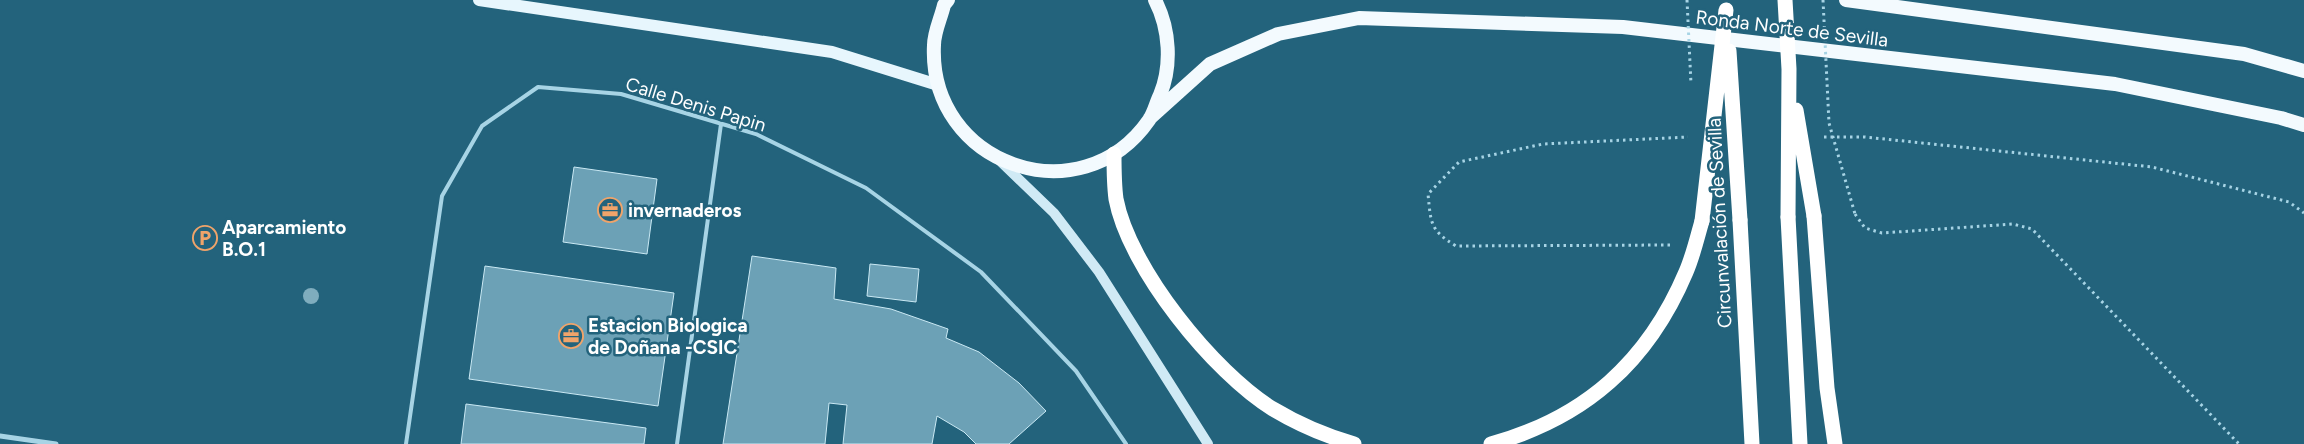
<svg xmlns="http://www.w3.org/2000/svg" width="2304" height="444" viewBox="0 0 2304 444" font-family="Figtree,sans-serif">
	<rect width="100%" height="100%" fill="#23637c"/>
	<!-- building -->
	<path fill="#6ca1b6" stroke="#cae9f4" d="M574 167 657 179 647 254 563 242Z
		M752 256 836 268 834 299 891 309 948 329 946 338 979 352 1019 383 1046 411 1009 444H976L964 432 937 416 932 444H843L847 405 829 403 825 444H723Z
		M870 264 919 269 916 302 867 296Z
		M485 266 674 293 658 406 469 379Z
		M466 404 646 428 644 444H461Z"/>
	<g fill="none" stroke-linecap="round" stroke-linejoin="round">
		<!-- path -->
		<path stroke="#a7d4e5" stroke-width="3" stroke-dasharray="2.5 4" stroke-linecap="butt" d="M1824 137H1865L2152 167 2289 202 2304 213
			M1855 214 1865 228 1882 233 2013 224 2032 229 2239 444
			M1670 245 1456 246C1430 230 1431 224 1428 194L1459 162 1543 144 1688 137"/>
		<!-- service -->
		<path stroke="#a7d4e5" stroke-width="4" d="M406 444 442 196 482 126 538 87 621 94 756 134 866 188 981 272 1076 371 1126 444
			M677 444 721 124"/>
		<!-- minor -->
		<path stroke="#a7d4e5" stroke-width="5" d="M0 436 56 444"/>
		<!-- secondary -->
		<path stroke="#d0eaf5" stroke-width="10" d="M1000 161 1054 213 1099 272 1208 444"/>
		<!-- primary -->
		<path stroke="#e7f6fd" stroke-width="12" d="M479 0 832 52 938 85"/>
		<!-- trunk -->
		<path stroke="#f3fafe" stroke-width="14" d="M948 0 944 5C941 18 934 32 934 45 928 165 1081 218 1149 120 1154 113 1156 103 1160 95 1172 66 1170 29 1155 0
			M1846 0 2244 54 2304 71
			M1150 118 1210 64 1278 34 1359 18 1623 27 2115 84 2281 118 2304 125"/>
		<!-- motorway -->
		<path stroke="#fff" stroke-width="15" d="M1114 154C1114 169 1114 184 1116 199 1129 268 1214 373 1273 409 1298 424 1326 436 1354 444
			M1814 216 1827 388 1835 444
			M1788 217 1800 444
			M1740 220 1752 444
			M1491 444C1585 418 1648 362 1686 272 1693 256 1697 238 1702 221"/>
		<!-- path-bridge -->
		<path stroke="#a7d4e5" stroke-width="3" stroke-dasharray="2.5 4" stroke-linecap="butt" d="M1687 0 1691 84
			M1823 0 1829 123 1855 214"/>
		<!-- motorway-bridge -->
		<path stroke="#fff" stroke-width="15" d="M1785 0 1789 69 1788 217
			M1729 51 1740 220
			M1796 110 1814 216
			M1702 221 1726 10"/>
	</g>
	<!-- trees -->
	<circle fill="#7fadbe" cx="311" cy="296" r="8"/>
	<!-- icons -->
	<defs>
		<symbol id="office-ring" viewBox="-11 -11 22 22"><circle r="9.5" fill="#23637c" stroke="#f0a46a" stroke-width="1.5"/><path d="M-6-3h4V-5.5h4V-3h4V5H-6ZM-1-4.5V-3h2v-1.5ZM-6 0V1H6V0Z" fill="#f0a46a"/></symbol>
		<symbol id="parking-ring" viewBox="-11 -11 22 22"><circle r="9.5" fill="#23637c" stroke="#f0a46a" stroke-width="1.5"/><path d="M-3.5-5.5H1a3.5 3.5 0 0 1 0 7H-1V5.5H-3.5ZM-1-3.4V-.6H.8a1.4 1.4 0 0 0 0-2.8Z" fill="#f0a46a"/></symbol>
	</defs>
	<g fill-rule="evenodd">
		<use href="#office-ring" x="596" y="196" width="28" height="28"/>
		<use href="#parking-ring" x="191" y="224" width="28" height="28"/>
		<use href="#office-ring" x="557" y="322" width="28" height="28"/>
	</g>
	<g text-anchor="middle" stroke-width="5" stroke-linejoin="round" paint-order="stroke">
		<!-- street labels -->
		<g font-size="19" fill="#fff" stroke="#23637c">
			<text transform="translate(1792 28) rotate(7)" y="7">Ronda Norte de Sevilla</text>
			<text transform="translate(696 104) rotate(17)" y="7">Calle Denis Papin</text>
			<text transform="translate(1719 223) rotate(-93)" y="7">Circunvalación de Sevilla</text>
		</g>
		<!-- poi labels -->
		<g font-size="19" font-weight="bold" fill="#fff" stroke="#23637c" text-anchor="start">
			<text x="628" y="217">invernaderos</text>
			<text x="222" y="234">Aparcamiento<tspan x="222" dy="22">B.O.1</tspan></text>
			<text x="588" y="332">Estacion Biologica<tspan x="588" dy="22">de Doñana -CSIC</tspan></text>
		</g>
	</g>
</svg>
